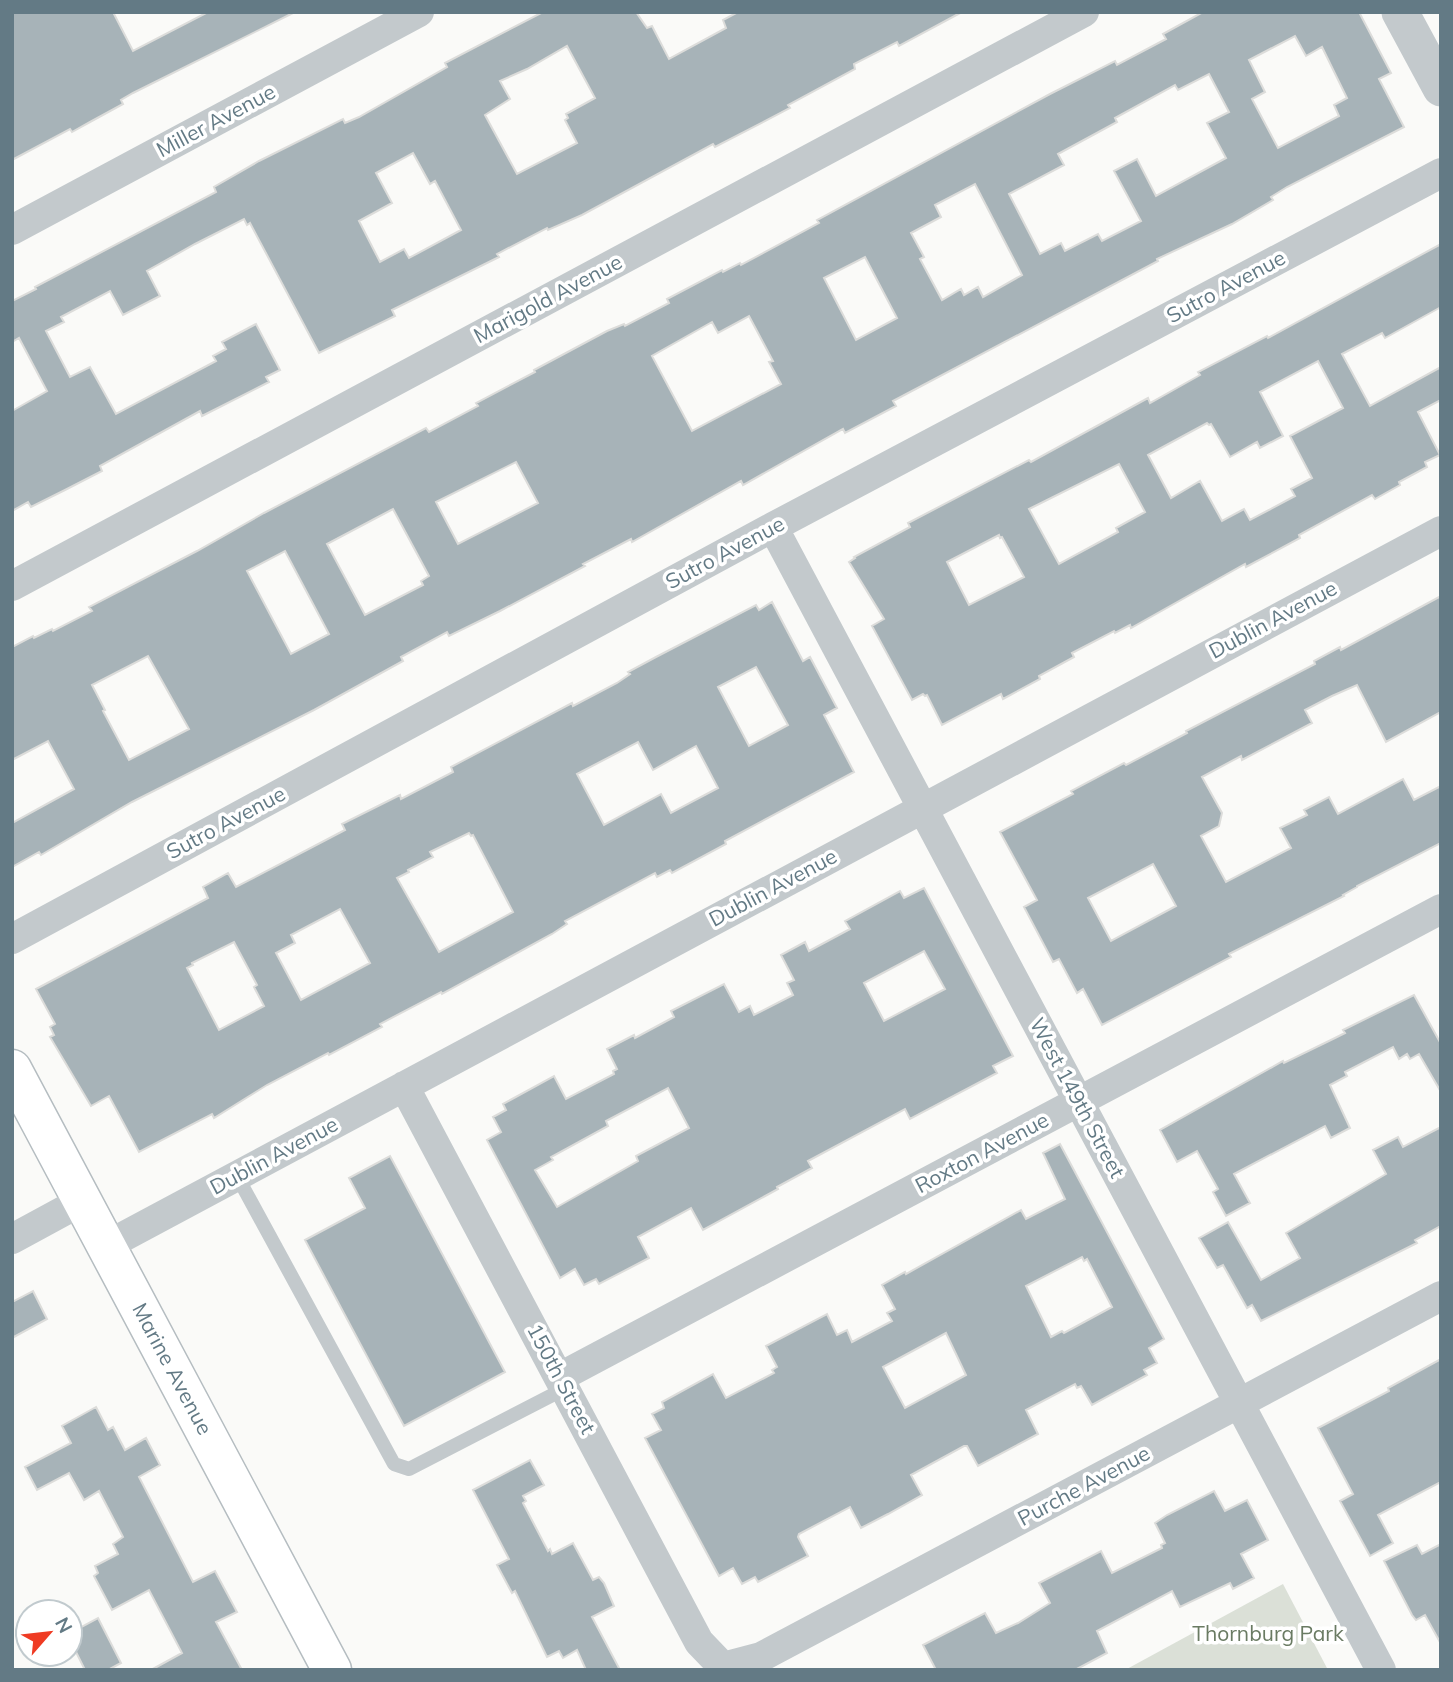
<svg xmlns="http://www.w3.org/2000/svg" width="1453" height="1682" viewBox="0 0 1453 1682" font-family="Mulish,sans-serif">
	<rect width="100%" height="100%" fill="#fafaf8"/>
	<!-- green -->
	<path fill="#dbe0d7" d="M1283 1584 1328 1670H1125Z"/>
	<!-- building -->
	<path fill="#a7b3b8" stroke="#dcdcda" stroke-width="2" fill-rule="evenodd" d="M12 12H113L133 51 208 12H295L133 93 121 100 123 104 90 122 72 132 70 129 12 160Z
		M543 12H636L647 28 652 26 669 59 726 28 723 20 738 12H962L899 46 897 42 854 64 855 69 788 105 790 108 715 147 713 144 582 215 548 230 547 228 497 254 499 257 392 310 395 316 319 353 250 223 247 225 244 219 195 244 147 271 160 296 123 315 110 291 61 317 64 322 46 331 70 377 90 367 116 414 216 361 213 356 226 349 222 342 256 324 280 370 266 377 269 382 202 416 200 411 100 466 102 471 65 490 31 507 28 502 12 511V411L47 391 19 338 12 342V301L36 289 35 287 216 192 214 187 259 161 343 119 345 123 359 117 447 67 445 63ZM567 46 595 98 566 114 568 118 565 120 577 143 517 174 485 115 510 99 500 81 527 69ZM413 153 430 184 435 181 461 230 409 258 404 249 380 262 359 221 392 203 376 173Z
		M1203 12H1359L1391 73 1379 79 1404 127 1287 187 1271 197 1273 200 1232 224 1157 259 1158 261 893 401 896 406 845 433 843 429 743 485 741 481 632 542 631 539 583 564 585 566 500 611 449 636 447 632 401 657 403 661 314 710 132 802 41 855 39 852 12 867V823L74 789 48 741 12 760V647L33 636 34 638 52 629 53 631 92 611 89 607 197 551 264 513 426 428 429 432 478 406 476 403 535 372 534 370 607 331 624 324 625 326 669 303 667 299 722 270 723 272 740 263 741 265 819 223 817 220 1050 94 1115 61 1117 65 1166 39 1163 34ZM1295 36 1306 56 1322 47 1347 98 1334 105 1339 116 1278 148 1252 99 1265 92 1249 60ZM1209 74 1229 112 1207 123 1226 158 1156 196 1137 159 1114 171 1141 221 1102 241 1098 234 1065 251 1061 243 1040 254 1009 194 1064 165 1058 154 1117 122 1115 118 1175 85 1178 90ZM975 184 1022 275 983 297 978 287 964 295 961 289 942 300 920 259 924 257 911 233 941 217 935 205ZM865 257 897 318 856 340 824 278ZM749 316 773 361 769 362 781 384 692 431 652 356 712 322 718 333ZM516 462 538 503 458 544 436 502ZM393 509 429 576 421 581 423 585 365 615 327 544ZM285 551 329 634 291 654 247 571ZM148 656 189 729 129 760 103 711 105 710 92 685Z
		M1441 244V307L1385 338 1382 333 1342 354 1370 406 1441 367V400L1418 412 1440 455 1425 462 1427 467 1399 482 1400 485 1375 499 1372 495 1299 535 1300 538 1246 567 1245 564 1131 628 1130 625 1115 633 1114 631 1072 653 1074 657 1039 676 1040 679 1003 699 1001 694 942 725 927 695 925 696 923 694 912 700 872 626 884 619 849 562 855 558 854 557 910 527 908 523 1029 460 1031 462 1148 398 1150 403 1200 375 1198 372 1267 336 1268 338ZM1318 361 1343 408 1290 436 1312 478 1291 489 1295 496 1250 520 1244 509 1222 521 1200 481 1171 498 1148 455 1207 423 1209 425 1211 424 1230 457 1257 442 1260 448 1283 436 1260 392ZM1119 464 1145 512 1116 528 1118 532 1059 564 1029 509ZM999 535 1000 538 1002 537 1024 577 969 605 947 562Z
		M1441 596V712L1386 742 1357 685 1332 696 1305 710 1312 723 1242 760 1241 756 1202 777 1222 813 1219 826 1201 836 1226 882 1291 848 1280 828 1307 815 1304 810 1329 797 1338 814 1403 779 1414 800 1441 786V843L1357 886V887L1343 895 1344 896 1229 954 1231 957 1102 1025 1083 989 1077 993 1059 959 1053 962 1024 907 1037 900 1000 832 1073 794 1071 791 1124 763 1126 765 1187 733 1186 731 1315 664 1314 661 1340 647 1341 650ZM1153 864 1176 906 1111 941 1088 898Z
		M772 602 803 661 810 657 837 708 824 715 854 772 725 841 726 844 672 873 670 870 657 877 655 873 565 921 567 924 552 934 442 994 441 992 380 1024 382 1027 329 1055 328 1053 267 1085 214 1118 212 1114 139 1152 109 1096 91 1106 50 1037 54 1035 50 1027 55 1024 36 989 208 898 203 887 228 873 236 887 345 830 342 824 400 795 401 799 453 772 451 767 572 703 573 706 617 683 630 674 628 672 656 657 756 605 759 610ZM756 667 788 725 749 746 718 687ZM638 742 653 770 696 746 718 788 671 813 661 794 604 825 577 774ZM469 833 471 836 473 835 513 912 439 952 397 878 409 872 408 870 433 857 430 852ZM340 909 370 963 301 1000 276 953 295 943 291 935ZM234 942 257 985 254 987 264 1006 219 1030 187 968 193 965 192 963Z
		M924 888 1013 1056 993 1066 997 1073 910 1119 905 1109 808 1161 812 1168 777 1187 778 1189 703 1230 691 1208 638 1237 649 1258 599 1284 596 1279 584 1285 575 1269 560 1278 487 1140 501 1132 493 1117 506 1110 503 1104 554 1076 566 1099 614 1074 613 1071 617 1069 607 1049 634 1035 635 1038 674 1017 671 1011 724 984 739 1012 750 1006 754 1015 793 995 787 983 794 980 781 955 805 942 809 951 850 929 845 921 900 891 904 898ZM924 951 945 989 884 1021 864 983ZM668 1088 689 1128 636 1156 638 1161 557 1207 535 1170 553 1160 551 1157 608 1126 606 1121Z
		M1414 995 1441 1044V1092L1419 1054 1410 1059 1407 1054 1399 1059 1393 1047 1345 1072 1347 1076 1330 1085 1350 1128 1331 1138 1325 1126 1234 1174 1250 1203 1226 1216 1213 1192 1218 1189 1197 1151 1177 1162 1160 1130 1283 1061 1284 1063 1335 1038 1345 1033 1343 1030Z
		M1441 1127V1226L1415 1240 1417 1243 1261 1321 1252 1305 1247 1308 1223 1265 1217 1268 1199 1238 1228 1222 1261 1280 1300 1258 1286 1233 1386 1174 1373 1150 1398 1137 1403 1147Z
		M1060 1144 1164 1339 1149 1348 1157 1363 1144 1370 1147 1375 1092 1405 1081 1386 1077 1388 1075 1384 1026 1410 1038 1434 978 1466 967 1446H964L911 1475 922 1495 888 1514 861 1528 850 1507 799 1534 798 1537 808 1556 758 1582 755 1577 742 1584 733 1568 719 1576 645 1438 661 1430 652 1414 664 1408 662 1402 713 1374 726 1398 774 1373 772 1370 777 1367 766 1346 827 1314 837 1335 847 1330 852 1342 892 1321 887 1313 895 1309 882 1285 905 1272 906 1274 1021 1210 1026 1219 1065 1199 1043 1153ZM1082 1257 1084 1261 1087 1259 1112 1307 1064 1333 1062 1331 1051 1337 1026 1286ZM946 1333 966 1375 905 1408 883 1367Z
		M390 1156 505 1372 404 1426 305 1240 365 1208 349 1178Z
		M33 1291 47 1319 12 1338V1302Z
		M1441 1359V1482L1378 1515 1393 1543 1370 1556 1340 1501 1353 1494 1318 1428 1389 1391 1388 1388Z
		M96 1407 108 1430 113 1427 125 1450 146 1438 160 1465 139 1477 193 1582 215 1571 237 1612 216 1622 242 1670H151L182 1653 149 1590 112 1610 94 1576 98 1573 95 1566 118 1554 113 1544 123 1537 99 1491 84 1500 69 1473 37 1490 25 1467 71 1443 62 1426Z
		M530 1460 544 1485 523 1496 526 1501 523 1503 548 1551 550 1549 552 1554 573 1543 593 1580 599 1577 604 1583 614 1606 592 1617 620 1670H586L577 1650 563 1658 559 1651 547 1657 515 1591 512 1593 497 1565 509 1559 473 1490Z
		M1214 1491 1225 1511 1247 1500 1268 1540 1241 1554 1254 1578 1233 1589 1230 1583 1180 1607 1172 1591 1097 1631 1107 1653 1075 1670H936L923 1645 985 1613 996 1633 1018 1623 1050 1603 1039 1583 1101 1551 1112 1573 1162 1548 1161 1545 1165 1543 1155 1523 1167 1515Z
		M1441 1544V1644L1425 1615 1416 1620 1412 1615 1384 1561 1417 1545 1422 1554Z
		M98 1618 121 1663 108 1670H85L70 1640V1633Z"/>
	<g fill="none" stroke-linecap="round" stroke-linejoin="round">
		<defs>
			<path id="secondary" d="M12 1069 332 1670"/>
		</defs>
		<!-- secondary casing -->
		<use href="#secondary" stroke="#b5bdc1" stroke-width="41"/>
		<!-- service -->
		<path stroke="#c3c9cc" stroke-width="14" d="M237 1176 394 1464 409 1469 566 1388"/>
		<!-- minor -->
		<path stroke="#c3c9cc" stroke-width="30" d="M12 230 419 12
			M773 527 1381 1670
			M12 586 1084 12
			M12 939 773 527 1441 173
			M404 1086 699 1642 723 1667 761 1657 1441 1296
			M12 1239 82 1201
			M106 1246 1441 531
			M560 1377 1441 909"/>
		<!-- tertiary -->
		<path stroke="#c3c9cc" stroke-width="37" d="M1400 12 1441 88"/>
		<!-- secondary -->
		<use href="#secondary" stroke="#fff" stroke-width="38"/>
	</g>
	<g text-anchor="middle" stroke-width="7" stroke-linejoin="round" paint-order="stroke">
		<!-- street labels -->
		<g font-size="21" fill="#637a85" stroke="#fff">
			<text transform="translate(216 121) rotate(-28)" y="7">Miller Avenue</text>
			<text transform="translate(1226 287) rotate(-28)" y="7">Sutro Avenue</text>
			<text transform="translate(548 299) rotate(-28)" y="7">Marigold Avenue</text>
			<text transform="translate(725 553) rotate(-28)" y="7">Sutro Avenue</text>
			<text transform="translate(1273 620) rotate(-28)" y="7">Dublin Avenue</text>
			<text transform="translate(226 823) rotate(-28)" y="7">Sutro Avenue</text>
			<text transform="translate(773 888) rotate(-28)" y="7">Dublin Avenue</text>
			<text transform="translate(1077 1098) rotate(62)" y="7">West 149th Street</text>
			<text transform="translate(982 1153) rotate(-28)" y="7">Roxton Avenue</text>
			<text transform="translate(274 1156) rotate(-28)" y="7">Dublin Avenue</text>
			<text transform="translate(172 1369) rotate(62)" y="7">Marine Avenue</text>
			<text transform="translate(561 1379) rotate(62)" y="7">150th Street</text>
			<text transform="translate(1084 1486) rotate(-28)" y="7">Purche Avenue</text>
		</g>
		<!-- park labels -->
		<g font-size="21" fill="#6a7b63" stroke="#fff">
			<text x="1268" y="1641">Thornburg Park</text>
		</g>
	</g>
	<!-- border -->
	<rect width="1453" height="1682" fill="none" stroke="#637a85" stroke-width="28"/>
	<!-- north arrow -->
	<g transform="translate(49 1633) rotate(62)"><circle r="33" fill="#ffffff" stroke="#c1cace" stroke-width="2"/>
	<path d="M0-5L12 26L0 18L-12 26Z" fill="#ef3b23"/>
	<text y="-10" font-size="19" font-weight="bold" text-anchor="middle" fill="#637a85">N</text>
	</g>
</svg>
